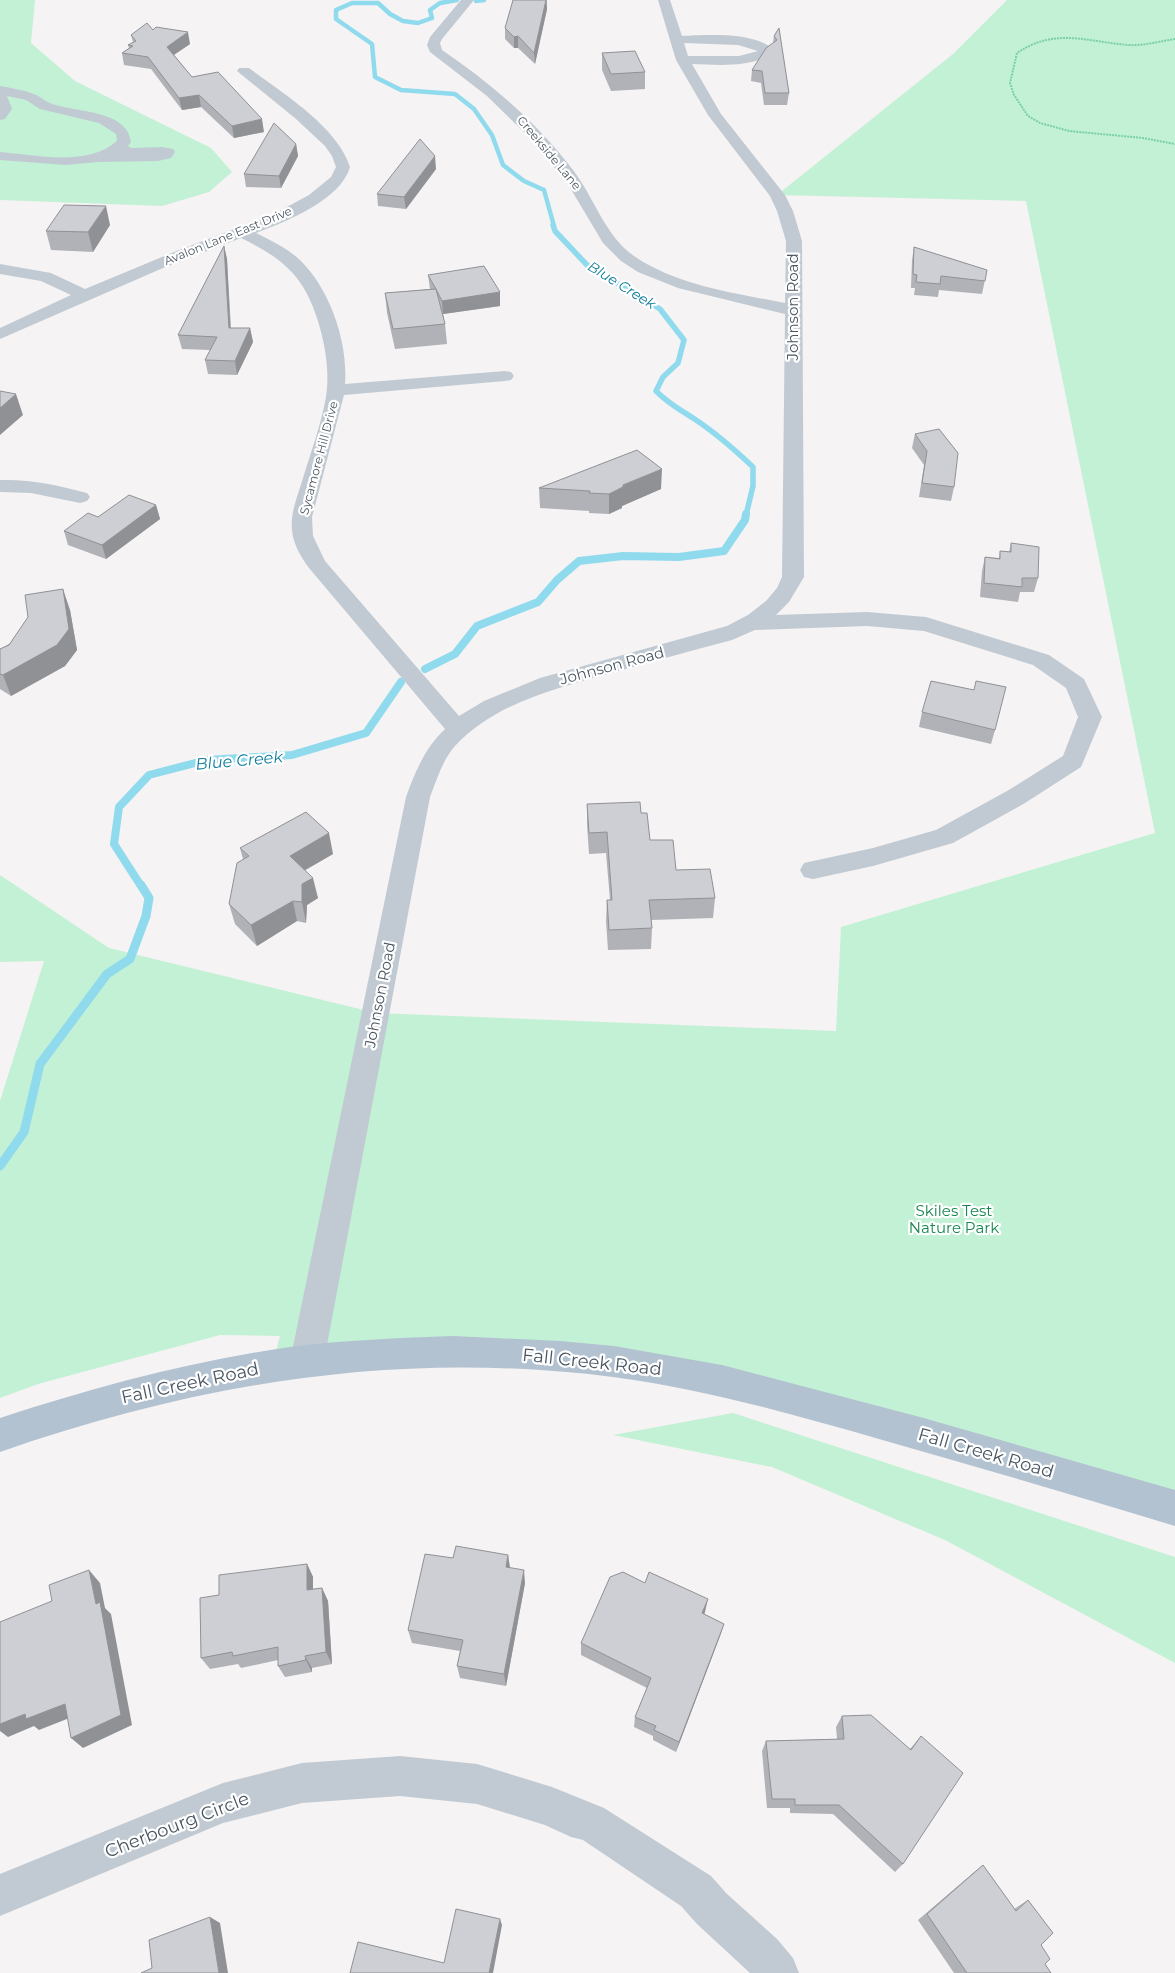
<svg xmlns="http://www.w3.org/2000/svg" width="1175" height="1973" viewBox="0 0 1175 1973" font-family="Montserrat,sans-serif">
	<rect width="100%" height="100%" fill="#f5f3f3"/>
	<!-- green -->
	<path fill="#c3f1d5" d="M0 0H35L31 43 75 81 211 148 232 172 209 192 162 206 0 200Z
		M1007 0H1175V1509L570 1357 272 1366 280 1336 220 1335 38 1384 0 1398V1101L44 961 0 962V875L109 948 376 1013 836 1031 841 927 1155 833 1026 201 777 195 953 54Z
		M733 1413 1175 1557V1663L945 1540 772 1467 613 1435Z"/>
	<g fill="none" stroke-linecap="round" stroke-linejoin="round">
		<!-- stream-far3 -->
		<path stroke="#90daee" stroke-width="4.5" d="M457 0 440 3 430 10 432 18 418 23 403 21 390 14 378 3H352L336 10V19L372 44 375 77 401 90 455 94 474 109 492 135 503 165 524 181 544 190 554 226
			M476 1 484 0"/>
		<!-- stream-far2 -->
		<path stroke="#90daee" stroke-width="5.5" d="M553 225 555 231 587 265 660 309 684 340 678 363 663 377 656 391C671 406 680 409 696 420 717 434 735 450 753 467V486L746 515"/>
		<!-- stream-far1 -->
		<path stroke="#90daee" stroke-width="8" d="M425 669 455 654 477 626 538 602 557 580 579 561 623 556 679 557 724 551 745 520 746 514
			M141 886 114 844 119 807 149 775 207 760 292 755 366 733 401 682"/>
		<!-- stream -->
		<path stroke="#90daee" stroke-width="9" d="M0 1166 24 1132 40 1064 107 974 130 959 146 916 149 898 141 885"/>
		<!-- path -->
		<path stroke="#7ad0a6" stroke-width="2" stroke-dasharray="2 1" stroke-linecap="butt" d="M1175 39C1160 41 1144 46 1129 45 1087 42 1056 27 1017 53L1010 83 1014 95 1028 116 1040 123 1069 131 1143 138 1175 144"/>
		<!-- minor -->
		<path fill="#c1cad2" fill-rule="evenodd" d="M461 0H474L442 39 440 43 442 50C492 84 536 122 573 170 594 197 605 236 634 256 678 286 735 293 785 303L786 241 777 211 770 196 708 115 676 60 658 0H670L682 36C705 35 758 31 774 51L772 54C749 68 718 65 692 64L721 114 785 195 793 211 802 241 804 577 789 602 776 615 867 612 926 617 1049 655 1084 679 1102 717 1081 767 1025 803 953 843 873 866 813 879 804 877 800 870 804 863 873 848 936 830 1007 791 1063 756 1078 717 1066 688 1033 665 924 631 867 626 755 630 732 640C693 650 654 661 615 672 558 688 496 702 455 746 442 761 437 779 430 797L324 1361 319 1372 307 1377 295 1372 290 1361 406 797C415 772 425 748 445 729L309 568C301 557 293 544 292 530 290 513 298 495 303 478 311 452 321 425 326 397 330 371 325 343 317 318 303 275 282 258 241 238L163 268 0 339V328L71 295 41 281 0 274V264L51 273 85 289 174 252 274 214 309 195 331 177 336 167 332 156 325 146 296 119 237 71 239 68H249C282 93 337 126 350 167 341 200 285 222 256 233 272 241 289 249 302 262 331 292 348 343 345 384L505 371 511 372 514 376 511 380 505 381 344 395 312 517 313 536 325 561 459 716 484 701 540 678 727 626 748 615 766 601 777 588 782 577 785 314 678 288 638 272 621 261 603 243 569 186 535 143 487 96 430 52 427 45 430 37ZM684 43 738 45 758 51 739 56H688Z
			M0 86C11 88 23 90 34 94 40 96 44 101 50 103 75 113 127 109 131 142L128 146 131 148 162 147 173 149 175 152 171 158 158 161 98 162 66 165 0 160V152C36 155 88 167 117 141L116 134 99 123 40 109 26 100 7 96 12 109 5 119 0 120Z
			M0 480C30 479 58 485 87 493L90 497 87 501 80 503 31 493 0 492Z
			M400 1756 477 1764 552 1787 604 1808 711 1876 727 1894 777 1939 793 1958 799 1973H750L697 1924 681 1906 583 1840 571 1837 545 1825 477 1804 400 1796 302 1803 223 1823 0 1916V1874L223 1783 302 1763Z"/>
		<!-- major -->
		<path fill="#b3c2d1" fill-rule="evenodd" d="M453 1336 560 1341 614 1346 722 1365 920 1417 1175 1490V1526C1076 1496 978 1467 879 1439 791 1414 704 1389 613 1377 400 1350 202 1382 0 1452V1418C95 1387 191 1361 290 1347 344 1340 399 1338 453 1336Z"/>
	</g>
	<!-- wall -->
	<path fill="#b0b2b7" d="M513 0H547V9L535 64 518 48H514L505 39V28Z
		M779 28 789 93 787 105H764L761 83 751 81 752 70 773 43 774 36Z
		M153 30 190 44 174 55 192 77 264 132 234 138 201 107 182 110 151 69 124 65 122 53 129 48 128 45 133 42 131 35Z
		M602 53 645 72V89L611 91 602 70Z
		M296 144 298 156 281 188 246 187 244 174Z
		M436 169 406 209 378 206 377 194Z
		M110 225 93 252 51 250 46 231Z
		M224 246 227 259 231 328H250L253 342 237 375 208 374 205 360 210 350 182 349 178 335Z
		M914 247 987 270 982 294 939 290 938 297 914 295 915 288H911L912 260Z
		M428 275 500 292V306L443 314 445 324 447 344 395 349 387 313 385 293 430 289Z
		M915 434 954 487 951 501 919 497 924 465 912 448Z
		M539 488 661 489 622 506V508L609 514 589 513V511L540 508Z
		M156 505 160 519 106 559 68 545 64 531 98 517Z
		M1011 543 1038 578 1034 592H1020L1018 602 980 597 982 571 985 557 999 558 1000 551 1009 552Z
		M70 610 77 650 65 666 11 696 0 689V649Z
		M922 712 995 730 991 744 919 727Z
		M587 804 641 813 650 840 676 870 715 898 713 918 651 920 652 928 651 949 608 950 606 921 607 900H610L606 853 589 854 587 824Z
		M240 848 333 854 305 870 318 898 307 905 306 923 297 921 257 946 235 924 229 904 243 859Z
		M508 1555 510 1567 525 1583 506 1686 460 1678 457 1666 460 1651 412 1643 408 1630 453 1558Z
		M307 1564 313 1577V1589L322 1588 328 1601 332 1664 312 1668V1672L285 1677 278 1666V1660L241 1668 238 1664 210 1669 201 1658 219 1595Z
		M704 1614 724 1624 720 1636 676 1752 653 1740V1736L634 1727 635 1717 647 1688 581 1655V1643Z
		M842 1716 910 1749 921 1736 903 1864 895 1872 833 1814 790 1813V1808H767L762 1751 766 1741 837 1739 836 1727Z
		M983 1865 1014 1909 1028 1900 1041 1945 1045 1964 1051 1973H954L918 1920 973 1873Z"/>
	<!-- shaded-wall -->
	<path fill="#909195" d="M546 0 547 9 535 64 534 53Z
		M188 32 190 44 169 58 167 47Z
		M518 36V48H514V37Z
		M199 95 201 107 182 110 179 98Z
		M262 119 264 132 234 138 232 126Z
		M296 144 298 156 281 188 279 176Z
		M435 156 436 169 406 209 404 197Z
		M106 206 110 225 93 252 88 232Z
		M224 246 227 259 231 341 229 328Z
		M500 292V306L443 314 442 301Z
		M250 328 253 342 237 375 235 361Z
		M16 394 23 415 0 435V408Z
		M662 469 661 489 622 506V508L609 514V494L623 485Z
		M156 505 160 519 106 559 102 545Z
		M63 589 70 610 77 650 65 666 11 696 3 675Z
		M329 833 333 854 295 876 290 856Z
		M313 878 318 898 307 905 306 923 302 902V884Z
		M293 901 297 921 257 946 251 925Z
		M508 1555 510 1569 506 1567Z
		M307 1564 313 1577V1603L307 1590Z
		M89 1570 100 1583 105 1608 111 1614 132 1725 83 1748 71 1738 96 1604Z
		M524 1570 525 1583 506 1686 504 1674Z
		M322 1588 328 1601 332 1664 326 1652Z
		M708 1599 705 1612 700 1626 702 1613Z
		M724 1624 720 1636 676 1752 679 1742Z
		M305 1656 312 1668V1672L306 1660Z
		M65 1704 77 1715 39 1730 34 1726 8 1737 0 1731V1724L25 1714Z
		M210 1917 220 1923 228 1973H219Z
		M500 1919 502 1925 493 1973H489Z"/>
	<!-- building -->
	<path fill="#cdcfd5" stroke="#909195" d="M513 0H546L534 53 518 36 514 37 505 28Z
		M147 23 153 30 156 27 188 32 167 47 192 77 218 72 262 119 232 126 199 95 179 98 148 57 122 53 133 46 128 45 136 41 131 35Z
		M779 28 789 93H765L762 71 752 70 766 48 777 40 774 36Z
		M635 51 645 72 611 74 602 53Z
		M274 123 296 144 279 176 244 174Z
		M420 139 435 156 404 197 377 194Z
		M64 205 106 206 88 232 46 231Z
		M224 246 229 328H250L235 361 205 360 217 337 178 335Z
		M914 247 987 270 985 281 941 276 940 284 916 282 917 275 913 274Z
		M484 266 500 292 442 301 436 289 428 275Z
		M436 289 445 324 393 329 385 293Z
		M0 391 16 394 0 408Z
		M939 429 958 453 954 487 922 483 927 451 915 434Z
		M637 450 662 469 623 485V487L609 494 589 493 590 491 539 488Z
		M129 495 156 505 102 545 64 531 88 513 98 517Z
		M1011 543 1039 547 1038 578H1022V587L984 583 985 557 1000 559V551L1011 552Z
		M63 589 69 629 57 645 3 675 0 674V649L9 645 28 617 25 595Z
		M931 681 974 690 976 681 1006 687 995 730 922 712Z
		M640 802 641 813H647L650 840H673L676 870 710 869 715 898 649 900 652 928 609 930 607 900H612L607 832 589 833 587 804Z
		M306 812 329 833 290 856 313 878 302 884V902L293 901 251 925 229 904 237 863 249 856 240 848Z
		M456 1546 508 1555 506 1567 524 1570 504 1674 457 1666 463 1640 408 1630 425 1554 453 1558Z
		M307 1564V1590L322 1588 326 1652 305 1656 306 1660 278 1666V1647L233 1656 232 1652 201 1658 200 1598 219 1595V1575Z
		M89 1570 96 1604 100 1602 121 1715 71 1738 65 1704 26 1719 25 1714 0 1724V1622L52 1601 49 1585Z
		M623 1572 645 1583 649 1572 708 1599 702 1613 724 1624 679 1742 654 1730 656 1726 635 1717 651 1678 581 1643 610 1577Z
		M871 1715 911 1750 921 1736 963 1773 903 1864 839 1805H795V1799H772L766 1741 844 1739 842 1716Z
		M983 1865 1016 1911 1028 1900 1053 1933 1041 1945 1050 1959 1045 1964 1051 1973H967L927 1914Z
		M456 1909 500 1919 489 1973H350L358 1942 444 1963Z
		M210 1917 219 1973H141L152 1968 149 1940Z"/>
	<g text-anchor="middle" stroke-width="4.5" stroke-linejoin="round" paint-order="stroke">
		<!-- far-street labels -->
		<g font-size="12" fill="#4a5661" stroke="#fff">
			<text transform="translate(549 153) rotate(50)" y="4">Creekside Lane</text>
			<text transform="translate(228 236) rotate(-22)" y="4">Avalon Lane East Drive</text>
			<text transform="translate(319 458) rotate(-75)" y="4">Sycamore Hill Drive</text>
		</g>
		<!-- far-water labels -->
		<g font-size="14" font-style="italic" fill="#0c7c9b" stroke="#fff">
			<text transform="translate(622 285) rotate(32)" y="5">Blue Creek</text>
		</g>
		<!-- street labels -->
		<g font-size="15" fill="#4a5661" stroke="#fff">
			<text transform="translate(793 307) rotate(-90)" y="5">Johnson Road</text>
			<text transform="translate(612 666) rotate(-15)" y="5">Johnson Road</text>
			<text transform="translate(380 995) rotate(-79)" y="5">Johnson Road</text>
		</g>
		<!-- park labels -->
		<g font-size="15" fill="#17864f" stroke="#fff">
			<text x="954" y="1216">Skiles Test<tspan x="954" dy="17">Nature Park</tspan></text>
		</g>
		<!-- water labels -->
		<g font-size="16" font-style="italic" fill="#0c7c9b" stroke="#fff">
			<text transform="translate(239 760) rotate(-5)" y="6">Blue Creek</text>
		</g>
		<!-- near-street labels -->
		<g font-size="18" fill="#4a5661" stroke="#fff">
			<text transform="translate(592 1362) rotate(6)" y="6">Fall Creek Road</text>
			<text transform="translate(190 1383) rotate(-12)" y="6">Fall Creek Road</text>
			<text transform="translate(986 1453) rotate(16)" y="6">Fall Creek Road</text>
			<text transform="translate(177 1825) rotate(-21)" y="6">Cherbourg Circle</text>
		</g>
	</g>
</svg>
